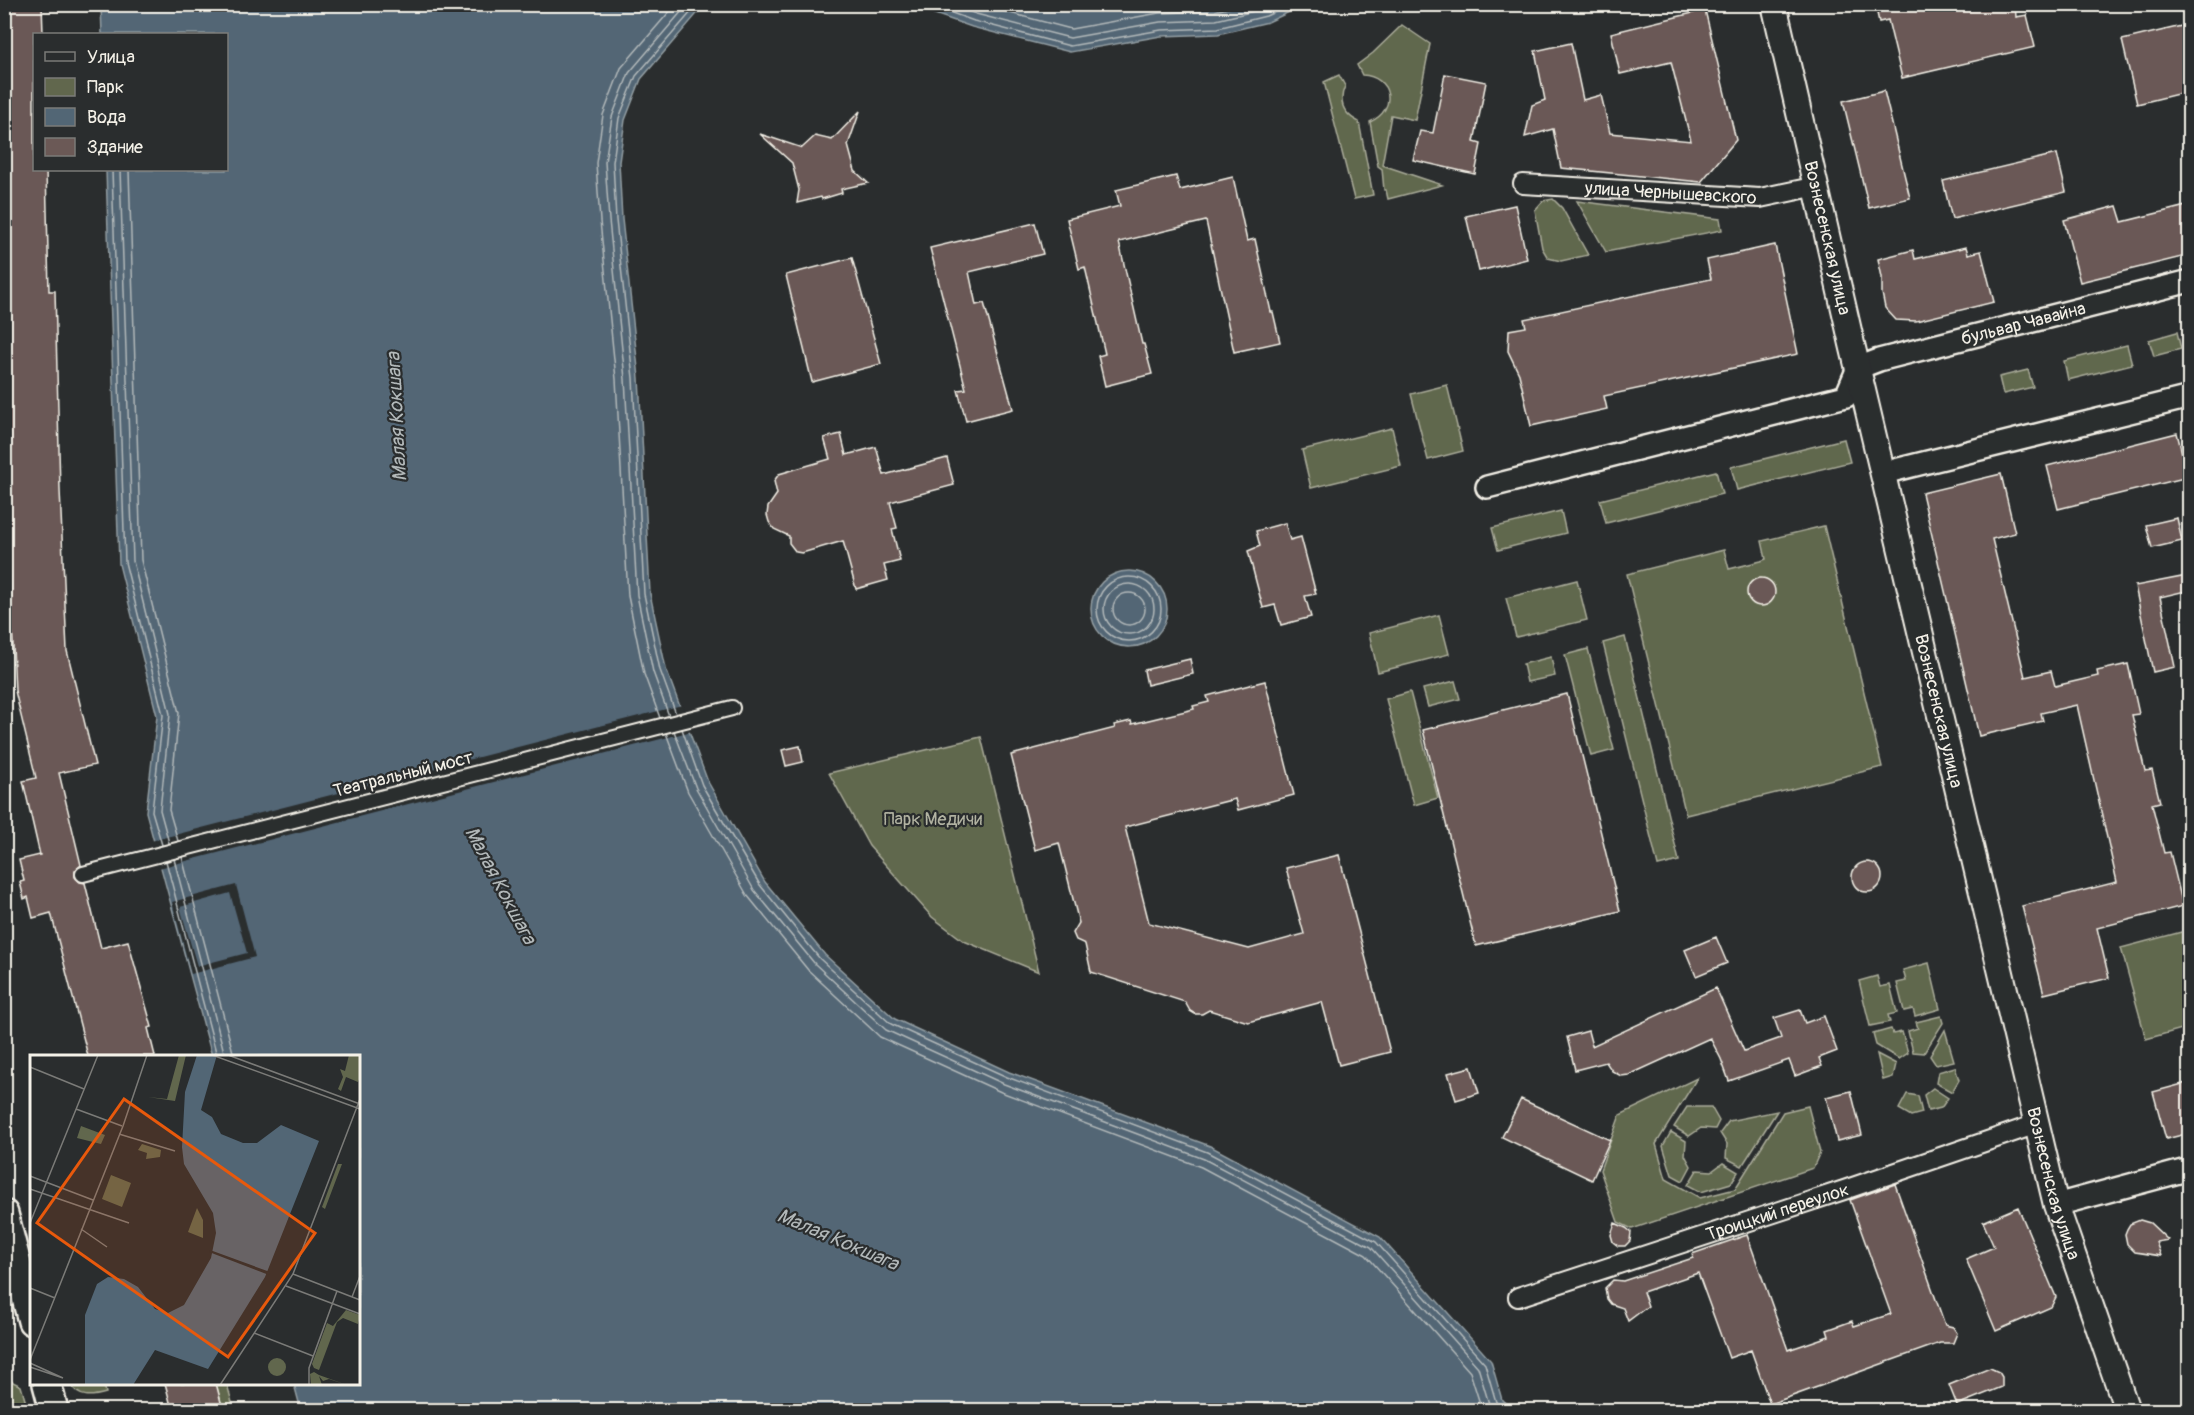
<svg xmlns="http://www.w3.org/2000/svg" width="2194" height="1415" viewBox="0 0 2194 1415" font-family="Pangolin,sans-serif">
	<rect width="100%" height="100%" fill="#2a2d2e"/>
	<filter id="ink" filterUnits="userSpaceOnUse"><feTurbulence type="fractalNoise" baseFrequency=".0167" numOctaves="2"/><feDisplacementMap in="SourceGraphic" scale="12" xChannelSelector="R" yChannelSelector="G"/><feConvolveMatrix kernelMatrix="1 2 1 2 8 2 1 2 1" color-interpolation-filters="sRGB"/></filter>
	<g filter="url(#ink)">
		<!-- green -->
		<path fill="#61674d" stroke="#aaac9a" stroke-width="1.5" d="M1402 25 1430 44 1415 120 1391 115 1382 165 1442 185 1388 199 1386 190H1384L1382 169 1378 166 1370 122C1398 110 1392 76 1362 75L1357 65 1373 53Z
			M1339 75 1345 86C1338 102 1343 114 1359 122L1373 195 1354 199 1324 82Z
			M1553 199 1562 208 1588 255 1561 261 1548 258 1542 248 1535 210 1543 201Z
			M1577 201 1720 219 1722 230 1606 252Z
			M2177 332 2181 349 2154 356 2149 340Z
			M2127 345 2132 364 2068 380 2064 361Z
			M2028 370 2033 387 2003 394 1999 377Z
			M1447 385 1463 451 1428 460 1411 394Z
			M1392 428 1401 466 1311 488 1302 450Z
			M1844 439 1850 462 1737 490 1731 467Z
			M1716 471 1722 494 1606 523 1600 500Z
			M1561 511 1566 533 1498 550 1492 528Z
			M1824 526 1882 767 1686 815 1627 574 1724 550 1729 569 1761 561 1766 559 1762 541Z
			M1577 580 1587 620 1516 637 1506 598Z
			M1439 615 1449 654 1378 672 1369 633Z
			M1625 637 1679 861 1658 866 1603 643Z
			M1588 649 1614 750 1591 756 1565 655Z
			M1551 657 1555 676 1527 682 1523 664Z
			M1455 681 1460 699 1428 707 1423 689Z
			M1410 692 1438 798 1414 805 1386 699Z
			M981 737 1039 972 964 941 932 917 869 846 829 773Z
			M2189 930V1027L2146 1039 2121 948Z
			M1929 963 1940 1009 1915 1016 1913 1009 1904 1011 1897 983 1906 981 1903 970Z
			M1877 976 1880 987 1890 985 1897 1013 1888 1015 1890 1022 1870 1026 1859 981Z
			M1941 1016 1943 1023 1924 1053 1913 1052 1908 1031 1918 1028 1916 1022Z
			M1891 1029 1893 1034 1902 1032 1908 1053 1899 1059 1876 1045 1873 1034Z
			M1945 1030 1954 1061 1936 1065 1930 1056Z
			M1877 1054 1896 1064 1893 1077 1883 1080Z
			M1955 1067 1959 1080 1952 1092 1936 1083 1938 1072Z
			M1697 1078 1656 1144 1666 1179 1700 1198 1735 1189 1783 1112 1808 1106 1820 1152 1813 1168 1632 1229 1618 1222 1600 1170 1620 1115Z
			M1933 1088 1948 1098 1941 1108 1928 1111 1924 1095Z
			M1907 1094 1918 1096 1922 1113 1911 1116 1899 1109Z
			M1687 1107H1711L1719 1121 1715 1129 1701 1128 1689 1136 1674 1127Z
			M1777 1111 1742 1166 1726 1158 1727 1144 1720 1133 1729 1121Z
			M1671 1132 1686 1141 1685 1155 1691 1166 1683 1181 1672 1175 1663 1146Z
			M1723 1163 1738 1172 1731 1183 1701 1192 1688 1185 1697 1170 1712 1171Z
			M5 1380 11 1381 21 1386 28 1410H5Z
			M71 1384H104L106 1393C92 1397 78 1399 71 1384Z
			M216 1384H227L234 1410H223Z"/>
		<!-- water -->
		<path fill="#526675" stroke="#939ea3" stroke-width="1.5" d="M101 5H710L701 9 641 79 625 120 619 162 622 219 639 378 650 594 666 669 708 782 765 882 825 955 895 1019 1009 1072 1210 1146 1380 1237 1491 1361 1502 1400 1513 1410H301L294 1384H358V1056H212L146 812 157 716 119 564 106 170H226V34H102Z
			M909 5H1304L1268 22 1218 34 1161 36 1070 52 972 27Z
			M1091 609a38 38 0 1 1 76 0a38 38 0 1 1-76 0Z"/>
		<!-- pier -->
		<path fill="#2a2d2e" fill-rule="evenodd" d="M682 705 692 731 159 868 151 841Z
			M236 885 255 957 191 974 172 902ZM230 893 247 953 197 966 180 907Z"/>
		<g fill="none" stroke-linecap="round" stroke-linejoin="round">
			<!-- shore -->
			<path stroke="#b3b9ba" stroke-width="1.5" d="M927 4 974 21 1070 46 1161 30 1218 28 1266 16 1292 4
				M949 4 976 14 1070 38 1160 22 1216 20 1263 9 1274 4
				M976 4 1071 29 1159 13 1215 11 1244 4
				M112 170 125 562 163 715 152 811 162 845
				M120 170 133 561 170 714 160 810 169 843
				M129 170 141 560 179 713 169 810 178 841
				M1097 609a32 32 0 1 1 64 0a32 32 0 1 1-64 0Z
				M1104 609a25 25 0 1 1 50 0a25 25 0 1 1-50 0Z
				M1113 609a16 16 0 1 1 32 0a16 16 0 1 1-32 0Z
				M676 714 660 670 644 594 633 378 616 220 613 162 619 118 636 76 698 4
				M669 716 653 672 637 595 625 379 609 220 605 162 612 117 629 73 688 4
				M660 718 644 674 628 596 616 379 600 221 596 163 603 115 621 68 676 4
				M682 729 702 785 760 885 820 959 891 1024 1007 1077 1207 1152 1376 1242 1485 1364 1496 1402 1504 1410
				M674 731 696 788 754 890 815 964 886 1030 1004 1084 1204 1159 1371 1247 1478 1367 1489 1404 1493 1410
				M666 733 688 792 747 895 808 970 880 1037 1001 1092 1201 1167 1366 1255 1470 1372 1482 1410
				M182 857 234 1056
				M174 859 225 1056
				M166 861 217 1056"/>
		</g>
		<!-- building -->
		<path fill="#6b5956" stroke="#f4f1e8" stroke-width="1.5" d="M4 4H42L43 34H34V170H46L49 291H55L60 490 67 651 95 765 59 773 81 865 75 871V877L80 882 85 883 101 948 128 941 152 1027 148 1028 155 1056H88L51 913 33 918 28 897 24 899 20 882 24 881 19 860 40 855 23 781 36 778 15 691 6 493Z
			M1875 4H2015L2016 17 2027 15 2035 47 1902 78 1888 20 1879 22Z
			M1705 10 1736 140 1701 182 1561 168 1553 129 1525 137 1532 105 1545 100 1535 51 1571 43 1583 100 1601 95 1610 133 1691 141 1671 62 1620 74 1611 33Z
			M2190 24V91L2137 104 2122 40Z
			M1445 74 1486 82 1474 142 1481 144 1475 174 1413 160 1420 131 1433 133Z
			M1884 91 1910 198 1869 208 1843 101Z
			M860 111 848 145 855 171 868 183 841 189 842 193 822 199 821 197 797 203 799 190 792 163 760 134 802 148 815 136 832 140Z
			M2057 154 2066 192 1952 219 1943 181Z
			M1176 176 1180 190 1233 177 1247 241 1255 239 1271 312H1273L1280 342 1234 352 1206 221 1119 242 1142 344H1144L1152 374 1105 386 1098 356 1105 354 1085 267 1079 269 1067 219 1120 206 1116 190Z
			M1515 205 1527 259 1479 271 1466 216Z
			M2117 206 2122 222 2186 206 2190 219V255L2080 282 2064 220Z
			M1035 223 1043 254 969 272 976 305 984 303 1013 409 966 421 958 390 966 389 930 248Z
			M1775 245 1798 354 1604 396 1607 409 1531 426 1519 374 1508 351 1509 330 1526 327 1524 319 1711 279 1707 260Z
			M1966 247 1968 254 1981 251 1994 302 1916 321 1896 320 1885 308 1882 293V277L1878 259 1913 250 1915 259Z
			M852 258 881 364 812 382 786 275Z
			M2177 433 2188 477 2058 509 2047 466Z
			M841 434 846 455 876 447 884 475 947 458 954 485 890 502 897 528 892 529 900 561 884 565 888 580 856 589 843 541 802 553 796 552 789 543V536L774 529 769 522 767 515 768 507 777 494 774 481 779 474 830 459 824 438Z
			M2001 474 2015 533 1992 539 2025 677 2051 671 2055 686 2098 676 2097 671 2128 664 2139 714 2132 715 2145 771 2152 770 2160 802 2152 804 2164 853 2170 852 2183 906 2097 928 2109 978 2044 994 2022 906 2117 882 2077 705 2041 713 2043 721 1979 736 1922 493Z
			M2177 518 2182 541 2152 548 2146 525Z
			M1285 523 1290 540 1301 537 1316 594 1305 596 1311 617 1281 625 1275 605 1263 608 1248 551 1260 546 1256 531Z
			M2187 576 2190 590 2160 597 2175 667 2153 672 2135 586Z
			M1747 592a14 14 0 1 1 28 0a14 14 0 1 1-28 0Z
			M1190 659 1193 674 1147 685 1144 670Z
			M1265 681 1294 795 1238 810 1235 799 1125 827 1149 923 1249 949 1304 934 1286 868 1339 855 1390 1052 1339 1065 1322 1002 1248 1022 1209 1010 1202 1014H1195L1190 1011 1185 1002 1091 972 1085 944 1076 940 1073 933 1079 923 1059 843 1035 850 1011 755 1115 728 1114 725 1131 721 1132 724 1194 709 1193 706 1209 702 1207 696Z
			M1567 694 1620 911 1476 946 1423 730Z
			M800 746 803 762 786 766 782 750Z
			M1852 877a15 15 0 1 1 30 0a15 15 0 1 1-30 0Z
			M1716 937 1727 963 1696 976 1685 950Z
			M1716 988 1744 1051 1781 1038 1774 1018 1800 1010 1805 1023 1824 1016 1837 1051 1819 1058 1822 1066 1795 1076 1789 1060 1729 1081 1721 1059 1710 1038 1629 1075 1621 1076 1612 1071 1606 1062 1575 1070 1567 1037 1588 1031 1592 1046Z
			M1471 1067 1479 1093 1456 1100 1448 1073Z
			M2190 1082V1133L2166 1139 2153 1092Z
			M1851 1091 1862 1135 1837 1141 1826 1097Z
			M1521 1099 1610 1140 1592 1180 1502 1137Z
			M1895 1184 1945 1325 1953 1327 1957 1333 1953 1343H1940L1770 1404 1751 1350 1729 1358 1698 1273 1643 1292 1648 1306 1628 1321 1623 1308 1611 1304 1607 1299 1605 1288 1613 1280 1623 1281 1693 1258 1692 1254 1747 1235 1788 1350 1829 1336 1827 1330 1852 1321 1854 1326 1891 1314 1850 1200Z
			M2018 1207 2056 1297 2051 1307 1996 1331 1966 1259 1994 1247 1983 1222Z
			M2140 1220 2150 1223 2168 1240 2156 1242 2161 1256 2135 1252 2127 1244 2125 1234 2127 1229 2130 1224Z
			M1615 1223 1626 1228 1631 1232 1630 1241 1625 1246H1618L1613 1242 1611 1235Z
			M1990 1368 1999 1372 2002 1377V1387L1957 1405 1949 1385Z
			M165 1383H216L223 1410H172Z"/>
		<g fill="none" stroke-linecap="round" stroke-linejoin="round">
			<defs>
				<path id="pedestrian" d="M83 874 732 708"/>
				<g id="minor">
					<path id="s1" d="M1523 184 1760 198 1817 186"/>
					<path id="s2" d="M1518 1297 1844 1190 2037 1124"/>
				</g>
				<g id="tertiary">
					<path d="M1883 473 2190 397"/>
					<path id="s3" d="M1487 487 1846 396 1858 368 1879 360 2190 281"/>
					<path d="M2056 1205 2190 1169"/>
				</g>
				<g id="secondary">
					<path id="s4" d="M1774 4 1852 344 2056 1205 2127 1410"/>
				</g>
				<path id="primary" d="M4 1214 32 1321
					M47 1384 54 1410"/>
			</defs>
			<!-- pedestrian casing -->
			<use href="#pedestrian" stroke="#f4f1e8" stroke-width="18"/>
			<!-- minor casing -->
			<use href="#minor" stroke="#f4f1e8" stroke-width="22"/>
			<!-- tertiary casing -->
			<use href="#tertiary" stroke="#f4f1e8" stroke-width="26"/>
			<!-- secondary casing -->
			<use href="#secondary" stroke="#f4f1e8" stroke-width="28"/>
			<!-- primary casing -->
			<use href="#primary" stroke="#f4f1e8" stroke-width="32"/>
			<!-- pedestrian -->
			<use href="#pedestrian" stroke="#2a2d2e" stroke-width="14"/>
			<!-- minor -->
			<use href="#minor" stroke="#2a2d2e" stroke-width="18"/>
			<!-- tertiary -->
			<use href="#tertiary" stroke="#2a2d2e" stroke-width="21"/>
			<!-- secondary -->
			<use href="#secondary" stroke="#2a2d2e" stroke-width="24"/>
			<!-- primary -->
			<use href="#primary" stroke="#2a2d2e" stroke-width="27"/>
		</g>
	</g>
	<g text-anchor="middle" stroke-width="4.5" stroke-linejoin="round" paint-order="stroke">
		<!-- street labels -->
		<g font-size="18" fill="#f4f1e8" stroke="#2a2d2e">
			<text dy="6" stroke="none"><textPath href="#s1" startOffset="148">улица Чернышевского</textPath></text>
			<text dy="6" stroke="none"><textPath href="#s4" startOffset="240">Вознесенская улица</textPath></text>
			<text dy="6" stroke="none"><textPath href="#s3" startOffset="572">бульвар Чавайна</textPath></text>
			<text dy="6" stroke="none"><textPath href="#s4" startOffset="726">Вознесенская улица</textPath></text>
			<text transform="translate(403 774) rotate(-14)" y="6">Театральный мост</text>
			<text dy="6" stroke="none"><textPath href="#s4" startOffset="1212">Вознесенская улица</textPath></text>
			<text dy="6" stroke="none"><textPath href="#s2" startOffset="273">Троицкий переулок</textPath></text>
		</g>
		<!-- park labels -->
		<g font-size="18" fill="#b2b3a2" stroke="#2a2d2e">
			<text x="933" y="825">Парк Медичи</text>
		</g>
		<!-- water labels -->
		<g font-size="20" font-style="italic" fill="#b3b9ba" stroke="#2a2d2e">
			<text transform="translate(396 417) rotate(-93)" y="7">Малая Кокшага</text>
			<text transform="translate(501 885) rotate(62)" y="7">Малая Кокшага</text>
			<text transform="translate(838 1239) rotate(23)" y="7">Малая Кокшага</text>
		</g>
	</g>
	<!-- overview -->
	<g transform="translate(30 1055)">
		<rect width="330" height="330" fill="#2a2d2e"/>
		<path d="M149 0H156L145 46 118 42 137 44ZM319 0H330V22L328 27 316 22 311 36 308 34 313 22 310 14 315 16ZM51 71 75 80 71 89 47 83ZM112 89 131 95 130 102 116 104 117 98 108 95ZM308 109H312L295 154 292 152ZM81 120 101 128 92 152 72 144ZM167 153 173 165V183L158 177ZM316 255 330 260 328 269 313 263 307 267 289 315 284 313 282 309 297 268 303 271ZM238 312a9 9 0 1 1 18 0a9 9 0 1 1-18 0ZM284 317 289 320 317 330 299 324 293 326 289 321 292 330H281L280 319Z" fill="#61674d"/>
		<path d="M167 0H187L171 55 182 62 191 79 213 88H227L251 70 289 86 235 222 178 314 125 295 103 330H55V260L67 229 78 222 94 224 108 232 125 254 138 258 154 250 181 203 186 178 183 158 154 109 152 92 155 37Z" fill="#526675"/>
		<path d="M180 195 240 217 239 220 179 197Z" fill="#2a2d2e"/>
		<path fill="none" stroke="#7b7b78" stroke-width="1.5" d="M182 0 330 54M198 0 330 49M0 12 54 34M46 54 92 71M89 79 145 96M0 121 63 145M0 134 99 168M0 168 68 0M51 174 77 192M263 219 330 245M256 231 330 259M0 233 25 243M322 242 330 221M224 278 283 301M0 305 93 71 117 0M0 308 33 323 0 312M190 330 263 219 330 44M279 330V313L307 236"/>
		<path fill="#e8590c" fill-opacity="0.15" stroke="#e8590c" stroke-width="3" d="M94 44 285 178 198 302 7 168Z"/>
		<rect width="330" height="330" fill="none" stroke="#f4f1e8" stroke-width="3"/>
	</g>
	<!-- margin -->
	<rect width="2194" height="1415" fill="none" stroke="#2a2d2e" stroke-width="24"/>
	<rect x="12" y="12" width="2170" height="1391" fill="none" stroke="#f4f1e8" stroke-width="2" filter="url(#ink)"/>
	<!-- legend -->
	<rect x="33" y="33" width="195" height="138" fill="#2a2d2e" stroke="#7b7b78" stroke-width="1.5"/>
	<rect x="45" y="52" width="30" height="9" fill="#2a2d2e" stroke="#7b7b78" stroke-width="1.5"/>
	<text x="87" y="63" font-size="18" fill="#f4f1e8">Улица</text>
	<rect x="45" y="78" width="30" height="18" fill="#61674d" stroke="#7b7b78" stroke-width="1.5"/>
	<text x="87" y="93" font-size="18" fill="#f4f1e8">Парк</text>
	<rect x="45" y="108" width="30" height="18" fill="#526675" stroke="#7b7b78" stroke-width="1.5"/>
	<text x="87" y="123" font-size="18" fill="#f4f1e8">Вода</text>
	<rect x="45" y="138" width="30" height="18" fill="#6b5956" stroke="#7b7b78" stroke-width="1.5"/>
	<text x="87" y="153" font-size="18" fill="#f4f1e8">Здание</text>
</svg>
